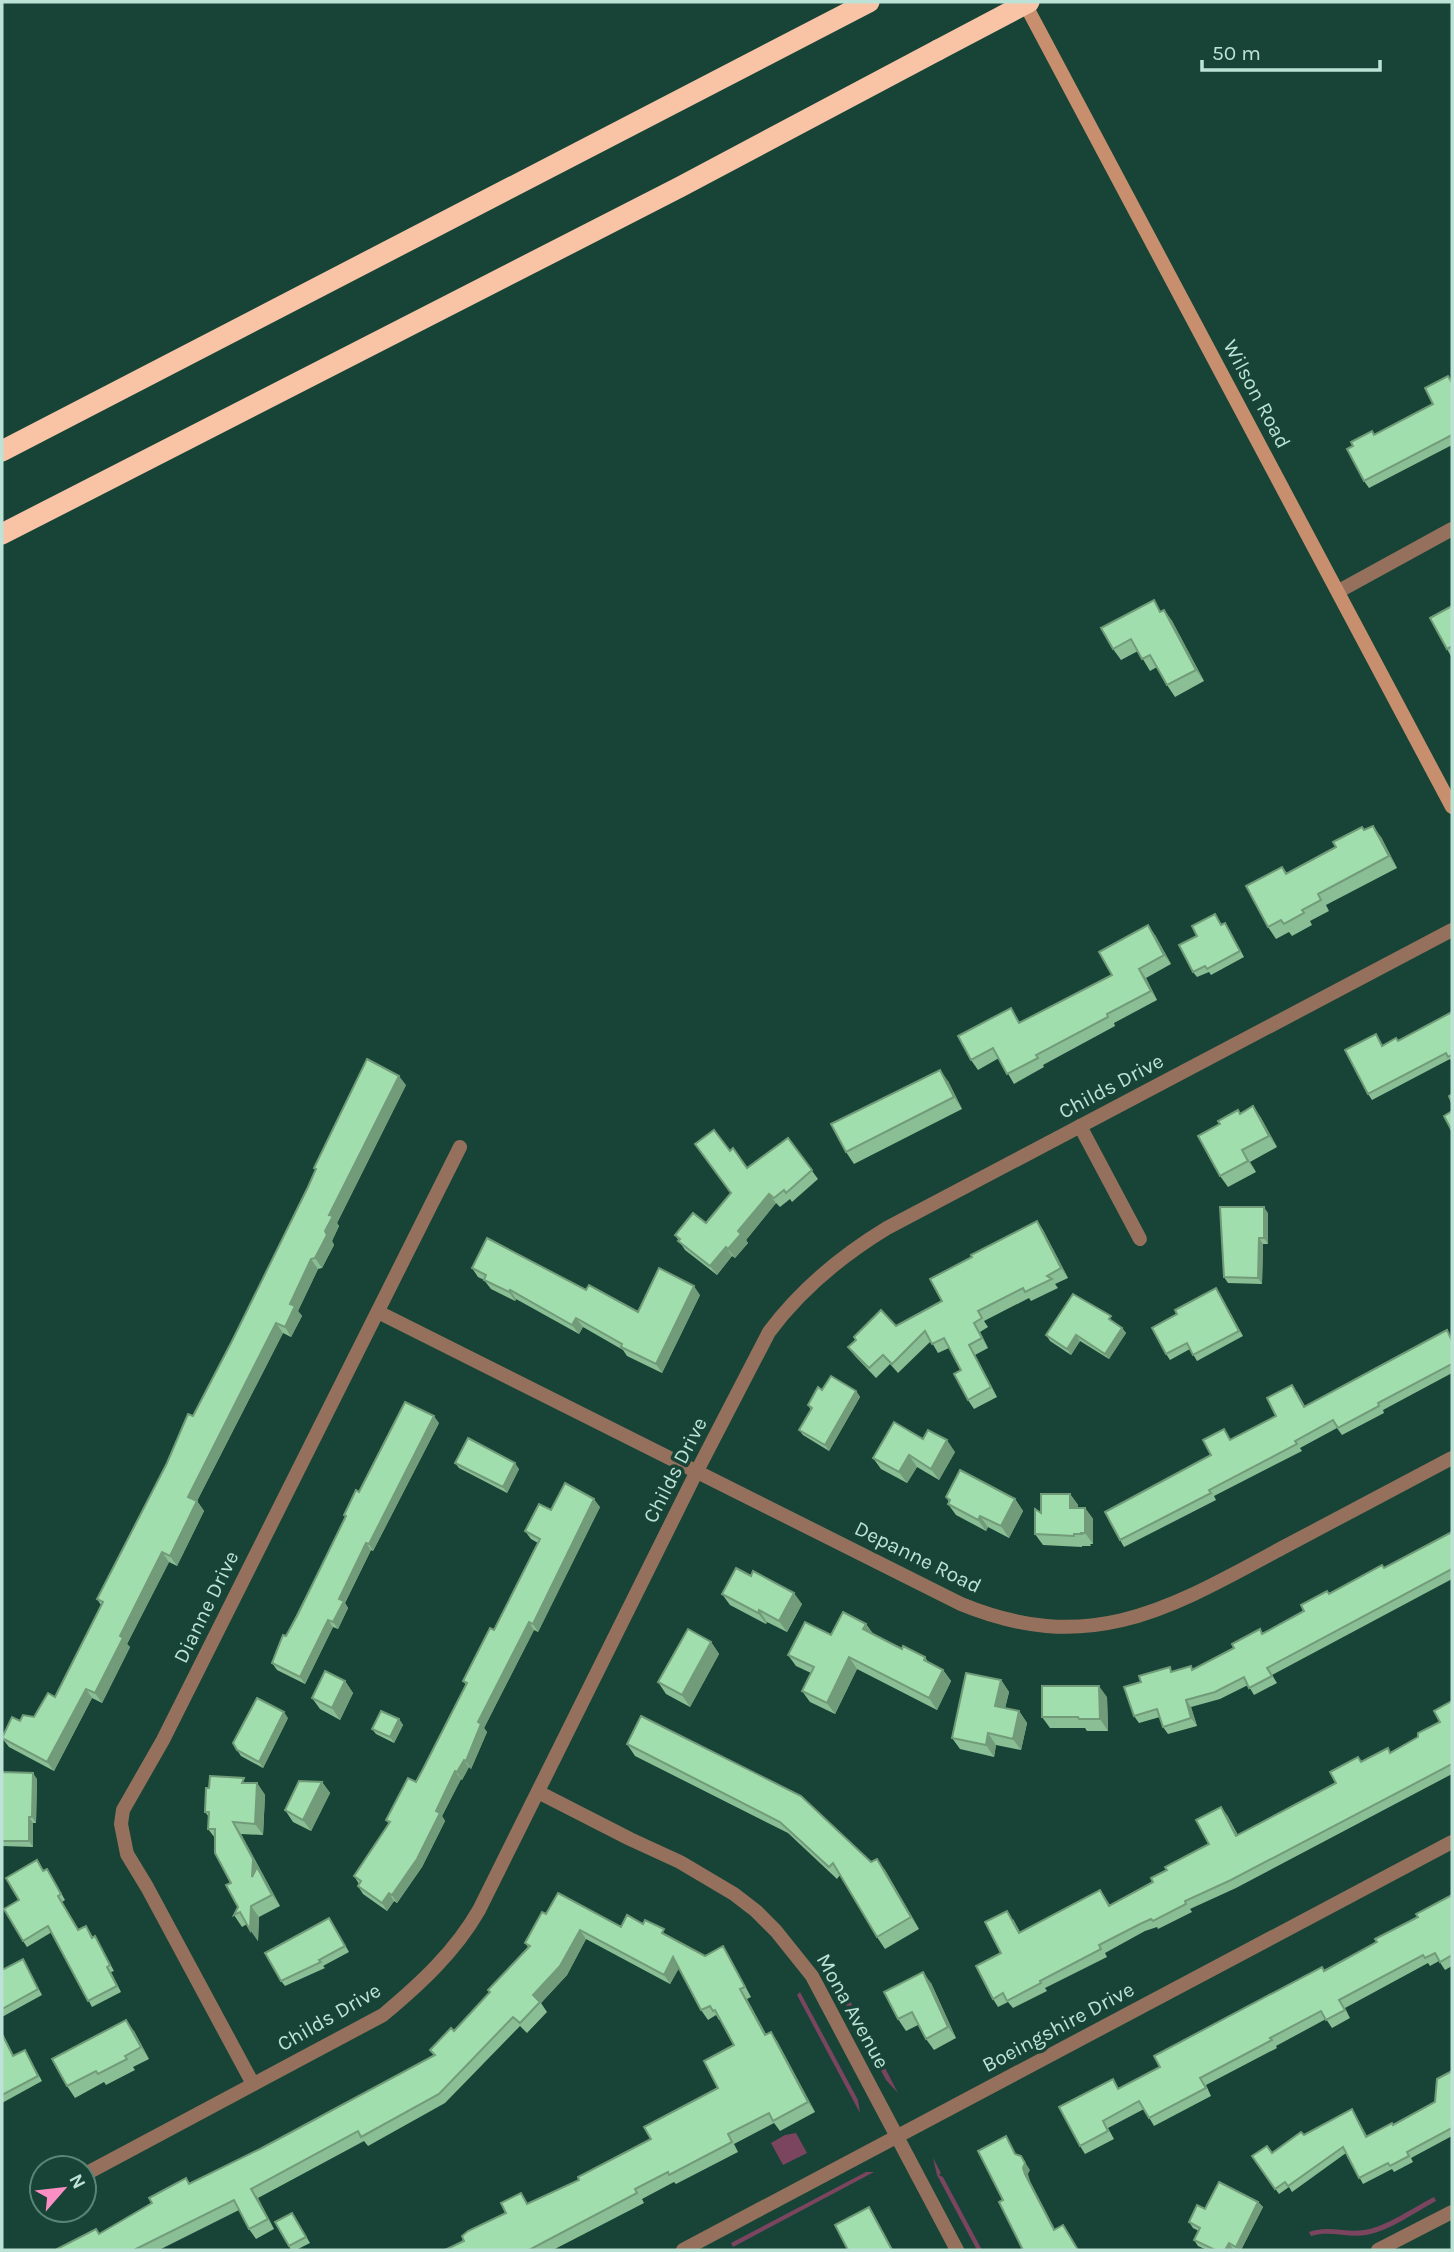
<svg xmlns="http://www.w3.org/2000/svg" width="1454" height="2252" font-family="Karla,sans-serif">
  <rect width="100%" height="100%" fill="#174436"/>
  <g fill="#7b4560">
    <polygon points="835,1972 898,2093 886,2080 830,1974"/>
    <polygon points="800,1992 858,2100 860,2113 797,1995"/>
    <polygon points="796,2133 807,2153 783,2165 771,2143 785,2135"/>
    <polygon points="933,2158 941,2173 939,2175 943,2177 982,2250 977,2250 937,2175"/>
    <polygon points="866,2172 874,2172 733,2247 731,2243"/>
    <path d="M1434 2197 1436 2201C1415 2212 1390 2231 1366 2235 1347 2238 1330 2230 1311 2236L1309 2232C1328 2225 1345 2233 1364 2230 1386 2227 1414 2207 1434 2197Z"/>
  </g>
  <g fill="none" stroke-linecap="round" stroke-linejoin="round">
    <g stroke="#95715d" stroke-width="14">
      <polyline points="1339,591 1452,529"/>
      <polyline points="1080,1126 1140,1239"/>
      <path d="M378 1312 961 1604C1090 1657 1169 1609 1282 1548 1339 1518 1395 1488 1452 1458"/>
      <polyline points="538,1792 630,1839 680,1862 734,1894 756,1911 776,1931 812,1976 957,2250"/>
      <polyline points="253,2084 147,1887 127,1854 121,1824 123,1810 163,1740 460,1147"/>
      <path d="M84 2173 91 2171 383 2015C420 1984 455 1952 479 1910L697 1471 769 1332C801 1289 841 1256 887 1228L1452 930"/>
      <polyline points="683,2250 1452,1842"/>
      <polyline points="1378,2250 1452,2212"/>
    </g>
    <polyline stroke="#c88f6e" stroke-width="14" points="1024,2 1452,807"/>
    <g stroke="#f9c4a6" stroke-width="21">
      <polyline points="2,451 869,2"/>
      <polyline points="2,534 680,187 938,50"/>
    </g>
    <polyline stroke="#f9c4a6" stroke-width="21" points="938,50 1029,2"/>
  </g>
  <g fill="#8abf95">
    <polygon points="1448,376 1452,381 1452,445 1369,488 1364,481 1353,446 1433,404"/>
    <polygon points="1452,606 1452,658 1447,649"/>
    <polygon points="1164,610 1172,621 1204,681 1175,697 1167,685 1157,667 1150,671 1138,651 1121,660 1113,649"/>
    <polygon points="1364,830 1381,837 1397,868 1326,905 1329,911 1310,921 1312,925 1292,936 1289,932 1276,939 1268,927 1282,867 1287,873 1336,847"/>
    <polygon points="1215,914 1222,925 1225,923 1229,929 1244,957 1211,975 1209,972 1197,977 1193,972 1197,936"/>
    <polygon points="1155,935 1171,964 1146,978 1157,1000 1114,1023 1115,1026 1043,1065 1044,1067 1014,1084 999,1058 978,1070 971,1060 1011,1008 1020,1023 1112,975"/>
    <polygon points="1452,1012 1452,1062 1450,1059 1372,1100 1368,1094 1376,1034 1382,1045 1398,1041"/>
    <polygon points="948,1081 962,1109 854,1164 846,1152"/>
    <polygon points="406,1085 337,1223 339,1226 332,1241 334,1245 322,1268 318,1269 298,1311 302,1316 291,1337 283,1333 197,1501 204,1511 177,1566 169,1562 127,1644 130,1647 102,1703 92,1698 54,1771 9,1747 2,1738 20,1721 34,1717 55,1697 101,1605 97,1599 232,1341 308,1187 316,1170 314,1168"/>
    <polygon points="1253,1106 1261,1118 1277,1147 1250,1162 1256,1172 1228,1187 1220,1176 1240,1113"/>
    <polygon points="788,1138 818,1179 792,1202 790,1199 780,1207 776,1203 746,1240 748,1243 735,1258 732,1256 717,1275 685,1250 675,1235 706,1223 731,1193 730,1151 747,1168"/>
    <polygon points="1268,1213 1268,1244 1263,1244 1262,1284 1228,1283 1224,1277"/>
    <polygon points="1037,1221 1043,1230 1068,1278 1055,1284 1058,1288 1031,1301 1029,1298 984,1321 988,1327 980,1332 988,1348 975,1355 997,1397 974,1409 968,1400 961,1370 949,1348 938,1353 931,1341 898,1373 890,1364 876,1378 855,1356 848,1347 896,1326 942,1301"/>
    <polygon points="472,1268 586,1290 638,1312 700,1295 662,1373 627,1356 623,1350 583,1327 579,1334 516,1299 515,1301 491,1289 484,1280 478,1277"/>
    <polygon points="1216,1288 1243,1336 1197,1361 1190,1349 1170,1360 1166,1354 1177,1314"/>
    <polygon points="1115,1322 1114,1323 1122,1328 1126,1333 1109,1359 1080,1341 1071,1355 1050,1341 1046,1335"/>
    <polygon points="1447,1330 1452,1339 1452,1373 1383,1410 1384,1413 1342,1435 1337,1428 1300,1448 1302,1451 1214,1496 1216,1500 1124,1547 1120,1540 1211,1455 1231,1440 1276,1416 1297,1392 1305,1406"/>
    <polygon points="822,1390 856,1391 860,1397 829,1451 803,1435 799,1430 811,1410 808,1405"/>
    <polygon points="439,1423 373,1551 371,1550 345,1603 348,1608 338,1629 333,1627 305,1684 277,1670 272,1663 346,1517 344,1515 359,1492"/>
    <polygon points="923,1439 955,1452 939,1480 917,1467 907,1483 881,1469 873,1458"/>
    <polygon points="455,1463 519,1469 507,1493 459,1468"/>
    <polygon points="1070,1494 1078,1505 1078,1508 1085,1508 1093,1519 1093,1544 1090,1544 1091,1546 1082,1546 1082,1547 1043,1545 1035,1534 1041,1513"/>
    <polygon points="946,1497 1015,1499 1023,1511 1009,1538 988,1527 986,1531 956,1515 948,1504 949,1502"/>
    <polygon points="600,1507 538,1632 534,1630 484,1728 487,1732 471,1769 469,1767 462,1780 461,1779 442,1816 445,1821 422,1867 397,1903 394,1901 387,1911 363,1894 358,1886 359,1884 354,1876 389,1824 386,1820 416,1782 423,1769 466,1685 463,1681 494,1630 538,1543 531,1539 525,1531 551,1510"/>
    <polygon points="1452,1532 1452,1579 1272,1675 1277,1683 1254,1695 1248,1685 1220,1699 1191,1707 1197,1726 1168,1734 1163,1727 1160,1717 1139,1723 1134,1716 1193,1669 1234,1648 1260,1629 1263,1634 1304,1611 1329,1593 1384,1568"/>
    <polygon points="751,1576 802,1604 787,1632 767,1622 766,1624 730,1605 722,1594"/>
    <polygon points="866,1624 873,1634 902,1649 925,1657 928,1662 943,1670 951,1681 937,1710 857,1669 835,1714 810,1702 802,1691 811,1673 796,1666 788,1655 831,1635"/>
    <polygon points="711,1642 719,1654 690,1707 666,1694 658,1682"/>
    <polygon points="1001,1680 1009,1692 1005,1708 1019,1711 1027,1723 1021,1750 996,1745 994,1757 960,1749 952,1738"/>
    <polygon points="345,1681 353,1693 340,1720 320,1709 312,1698"/>
    <polygon points="1107,1697 1108,1731 1087,1731 1085,1728 1050,1728 1042,1717"/>
    <polygon points="1452,1701 1452,1774 1236,1888 1190,1909 1192,1912 1158,1929 1157,1927 1145,1931 1105,1953 1107,1957 1045,1988 1047,1991 1013,2008 1008,2002 998,2007 993,1999 1001,1953 1013,1919 1020,1932 1100,1890 1110,1905 1153,1882 1167,1870 1209,1844 1227,1815 1238,1835 1336,1783 1358,1757 1361,1762 1391,1752 1418,1737 1440,1722"/>
    <polygon points="288,1718 263,1768 241,1756 237,1750"/>
    <polygon points="399,1719 403,1725 394,1743 376,1734 372,1729"/>
    <polygon points="627,1744 871,1862 885,1870 919,1929 885,1949 877,1937 840,1875 837,1879 788,1833 635,1756"/>
    <polygon points="2,1772 37,1779 36,1823 33,1823 33,1847 2,1846"/>
    <polygon points="322,1782 330,1793 311,1831 293,1822 285,1810"/>
    <polygon points="247,1783 257,1783 265,1795 263,1835 241,1834 280,1906 259,1917 258,1941 247,1924 242,1927 234,1915 238,1907 215,1838 208,1829 209,1817 205,1812 209,1788"/>
    <polygon points="44,1871 51,1875 65,1900 62,1902 79,1930 86,1926 93,1937 95,1936 114,1971 111,1972 121,1992 92,2007 52,1932 27,1947 23,1941 19,1900"/>
    <polygon points="1452,1895 1452,1966 1445,1970 1439,1961 1430,1966 1428,1963 1345,2008 1350,2018 1332,2028 1326,2019 1276,2046 1277,2048 1206,2085 1211,2096 1154,2126 1144,2109 1108,2128 1114,2139 1085,2154 1080,2146 1119,2089 1160,2067 1324,1970 1377,1942"/>
    <polygon points="546,1914 621,1927 669,1937 705,1956 729,1956 751,1997 747,1999 766,2034 777,2041 815,2112 780,2131 774,2123 734,2144 738,2152 676,2184 674,2182 642,2199 644,2203 553,2250 445,2250 529,2204 579,2180 651,2139 718,2088 734,2045 721,2020 719,2020 716,2015 708,2020 701,2010 679,1968 670,1984 586,1939 567,1975 541,2003 547,2012 527,2033 520,2026 445,2103 368,2146 364,2141 258,2198 274,2229 256,2239 249,2229 239,2210 159,2250 58,2250 96,2229 99,2234 189,2183 260,2149 434,2056 430,2050 454,2031 490,1993 488,1990 528,1947 525,1943"/>
    <polygon points="333,1924 349,1952 323,1966 325,1968 285,1986 281,1981"/>
    <polygon points="23,1959 42,1995 2,2017 2,1970"/>
    <polygon points="931,1983 956,2038 934,2050 926,2039 918,2025 906,2031 898,2019"/>
    <polygon points="134,2031 149,2059 133,2067 135,2070 106,2085 104,2082 75,2098 67,2086"/>
    <polygon points="2,2033 14,2056 25,2050 42,2081 2,2103"/>
    <polygon points="1452,2071 1452,2136 1411,2158 1413,2162 1394,2172 1392,2169 1363,2184 1346,2153 1292,2192 1289,2187 1279,2194 1252,2156 1272,2153 1352,2109 1367,2136 1393,2125 1435,2102"/>
    <polygon points="1258,2202 1263,2207 1241,2250 1236,2250 1233,2249 1232,2250 1207,2250 1198,2246 1194,2240 1199,2231 1193,2228 1189,2222 1205,2209"/>
    <polygon points="296,2219 310,2243 296,2250 291,2250 289,2246"/>
  </g>
  <g fill="#719b79">
    <polygon points="1164,610 1172,621 1204,681 1196,670"/>
    <polygon points="1373,826 1381,837 1397,868 1389,856"/>
    <polygon points="1148,925 1155,935 1171,964 1164,955"/>
    <polygon points="1139,969 1146,978 1157,1000 1151,991"/>
    <polygon points="940,1070 948,1081 962,1109 954,1097"/>
    <polygon points="399,1076 406,1085 337,1223 339,1226 332,1241 334,1245 322,1268 315,1258 329,1215"/>
    <polygon points="1253,1106 1261,1118 1277,1147 1269,1136"/>
    <polygon points="1242,1150 1250,1162 1256,1172 1248,1161"/>
    <polygon points="769,1194 776,1203 746,1240 748,1243 735,1258 728,1249 738,1231"/>
    <polygon points="1264,1207 1268,1213 1268,1244 1264,1238"/>
    <polygon points="1037,1221 1043,1230 1068,1278 1061,1268"/>
    <polygon points="1259,1238 1263,1244 1262,1284 1258,1278"/>
    <polygon points="726,1247 732,1256 717,1275 710,1266"/>
    <polygon points="311,1259 318,1269 298,1311 302,1316 291,1337 285,1327 290,1304"/>
    <polygon points="694,1286 700,1295 662,1373 656,1364"/>
    <polygon points="1216,1288 1220,1294 1243,1336 1239,1331"/>
    <polygon points="510,1290 516,1299 515,1301 509,1292"/>
    <polygon points="576,1318 583,1327 579,1334 572,1325"/>
    <polygon points="276,1323 283,1333 197,1501 204,1511 177,1566 170,1556 188,1497"/>
    <polygon points="974,1323 980,1332 988,1348 982,1338"/>
    <polygon points="1122,1328 1126,1333 1109,1359 1105,1354"/>
    <polygon points="1076,1335 1080,1341 1071,1355 1067,1349"/>
    <polygon points="969,1345 975,1355 997,1397 991,1387"/>
    <polygon points="856,1391 860,1397 829,1451 825,1445"/>
    <polygon points="434,1416 439,1423 373,1551 369,1544"/>
    <polygon points="947,1440 955,1452 939,1480 931,1469"/>
    <polygon points="909,1455 917,1467 907,1483 899,1472"/>
    <polygon points="515,1463 519,1469 507,1493 503,1487"/>
    <polygon points="1070,1494 1078,1505 1078,1519 1070,1508"/>
    <polygon points="594,1499 600,1507 538,1632 533,1624"/>
    <polygon points="1015,1499 1023,1511 1009,1538 1001,1526"/>
    <polygon points="1085,1508 1093,1519 1093,1544 1085,1533"/>
    <polygon points="980,1516 988,1527 986,1531 978,1520"/>
    <polygon points="366,1543 371,1550 345,1603 348,1608 338,1629 333,1622 339,1599"/>
    <polygon points="162,1552 169,1562 127,1644 130,1647 102,1703 95,1693 120,1636"/>
    <polygon points="794,1593 802,1604 787,1632 779,1621"/>
    <polygon points="759,1610 767,1622 766,1624 758,1613"/>
    <polygon points="328,1620 333,1627 305,1684 300,1677"/>
    <polygon points="529,1622 534,1630 484,1728 487,1732 471,1769 466,1761 478,1722"/>
    <polygon points="866,1624 874,1635 863,1629"/>
    <polygon points="711,1642 719,1654 690,1707 682,1695"/>
    <polygon points="849,1657 857,1669 835,1714 827,1703"/>
    <polygon points="943,1670 951,1681 937,1710 929,1698"/>
    <polygon points="1001,1680 1009,1692 1003,1717 995,1706"/>
    <polygon points="345,1681 353,1693 340,1720 332,1708"/>
    <polygon points="1099,1686 1107,1697 1108,1731 1100,1719"/>
    <polygon points="86,1689 92,1698 54,1771 47,1762"/>
    <polygon points="1186,1700 1191,1707 1197,1726 1191,1718"/>
    <polygon points="1019,1711 1027,1723 1021,1750 1013,1739"/>
    <polygon points="284,1712 288,1718 263,1768 259,1762"/>
    <polygon points="399,1719 403,1725 394,1743 390,1737"/>
    <polygon points="988,1733 996,1745 994,1757 986,1745"/>
    <polygon points="464,1760 469,1767 462,1780 457,1772"/>
    <polygon points="455,1771 461,1779 442,1816 445,1821 422,1867 397,1903 392,1895"/>
    <polygon points="33,1773 37,1779 36,1823 32,1817"/>
    <polygon points="322,1782 330,1793 311,1831 303,1820"/>
    <polygon points="257,1783 265,1795 263,1835 255,1824"/>
    <polygon points="1221,1807 1227,1815 1242,1844 1236,1836"/>
    <polygon points="29,1817 33,1823 33,1847 29,1841"/>
    <polygon points="233,1822 241,1834 280,1906 272,1895 252,1877"/>
    <polygon points="877,1859 885,1870 919,1929 911,1917"/>
    <polygon points="389,1893 394,1901 387,1911 382,1903"/>
    <polygon points="251,1906 259,1917 258,1941 250,1930"/>
    <polygon points="580,1930 586,1939 567,1975 541,2003 533,1995"/>
    <polygon points="673,1957 680,1966 670,1984 664,1975"/>
    <polygon points="923,1972 931,1983 956,2038 948,2027"/>
    <polygon points="740,1989 747,1999 771,2044 765,2035"/>
    <polygon points="126,2020 134,2031 149,2059 141,2047"/>
    <polygon points="771,2032 777,2041 815,2112 808,2102"/>
    <polygon points="1021,2156 1030,2170 1028,2174 1030,2181 1059,2237 1054,2230 1025,2174"/>
    <polygon points="251,2189 258,2198 274,2229 268,2219"/>
    <polygon points="1258,2202 1263,2207 1241,2250 1239,2250 1236,2247"/>
    <polygon points="869,2207 873,2213 893,2250 892,2250"/>
    <polygon points="1229,2243 1233,2249 1232,2250 1225,2250"/>
  </g>
  <g fill="#a1dead" stroke="#719b79" stroke-width="2">
    <polygon points="1448,376 1452,383 1452,435 1364,481 1347,449 1353,446 1351,442 1372,431 1374,435 1433,404 1425,388"/>
    <polygon points="1154,600 1160,612 1164,610 1196,670 1167,685 1150,655 1142,659 1131,639 1113,649 1101,628"/>
    <polygon points="1452,606 1452,646 1447,649 1430,618"/>
    <polygon points="1373,826 1389,856 1318,894 1321,900 1302,910 1304,913 1284,924 1281,920 1268,927 1246,886 1282,867 1286,874 1336,847 1333,842 1362,827 1364,830"/>
    <polygon points="1215,914 1221,925 1225,923 1240,951 1207,969 1205,966 1193,972 1179,945 1197,936 1192,926"/>
    <polygon points="1148,925 1164,955 1139,969 1151,991 1107,1014 1108,1017 1036,1055 1038,1058 1007,1074 993,1048 971,1060 958,1036 1011,1008 1019,1023 1112,975 1099,952"/>
    <polygon points="1452,1012 1452,1055 1448,1057 1446,1053 1368,1094 1345,1050 1376,1034 1382,1046 1396,1038 1398,1041"/>
    <polygon points="367,1059 399,1076 329,1215 333,1216 325,1231 327,1235 315,1258 311,1259 290,1304 295,1306 285,1327 276,1323 188,1497 197,1501 170,1556 162,1552 120,1636 123,1638 95,1693 86,1689 47,1762 2,1738 12,1717 20,1721 23,1715 34,1717 48,1693 55,1697 103,1602 97,1599 167,1463 188,1414 193,1416 232,1341 308,1187 316,1169 314,1168"/>
    <polygon points="940,1070 954,1097 846,1152 831,1124"/>
    <polygon points="1452,1094 1452,1103 1449,1096"/>
    <polygon points="1253,1106 1269,1136 1242,1150 1248,1161 1220,1176 1198,1136 1220,1124 1218,1121 1238,1110 1240,1114"/>
    <polygon points="1452,1111 1452,1131 1444,1116"/>
    <polygon points="714,1130 730,1151 733,1148 747,1168 788,1138 812,1170 786,1193 784,1190 774,1198 769,1194 738,1231 741,1234 728,1249 726,1247 710,1266 678,1241 680,1239 675,1235 693,1213 706,1223 731,1193 695,1144"/>
    <polygon points="1220,1207 1264,1207 1264,1238 1259,1238 1258,1278 1224,1277"/>
    <polygon points="1037,1221 1061,1268 1047,1276 1052,1279 1025,1292 1023,1288 978,1311 982,1318 974,1323 982,1338 969,1345 991,1387 968,1400 954,1374 961,1370 944,1338 932,1344 925,1331 892,1364 883,1355 869,1368 848,1347 856,1340 854,1337 881,1310 896,1326 942,1301 930,1279 972,1257 971,1255"/>
    <polygon points="487,1238 586,1290 589,1285 638,1312 659,1268 694,1286 656,1364 621,1347 622,1344 576,1318 572,1325 510,1290 509,1292 484,1280 486,1275 472,1268"/>
    <polygon points="1216,1288 1239,1331 1193,1355 1187,1343 1166,1354 1152,1328 1177,1314 1175,1310"/>
    <polygon points="1073,1294 1111,1316 1109,1319 1122,1328 1105,1354 1076,1335 1067,1349 1046,1335"/>
    <polygon points="1447,1330 1452,1341 1452,1364 1378,1403 1379,1406 1338,1428 1333,1420 1295,1441 1297,1444 1209,1490 1211,1493 1120,1540 1105,1512 1211,1455 1203,1440 1224,1429 1230,1440 1276,1416 1267,1398 1292,1385 1304,1407"/>
    <polygon points="831,1376 856,1391 825,1445 799,1430 812,1408 808,1405 818,1387 822,1390"/>
    <polygon points="405,1402 434,1416 369,1544 366,1543 339,1599 344,1601 333,1622 328,1620 300,1677 272,1663 283,1635 286,1636 297,1616 346,1516 344,1515 356,1490 359,1492"/>
    <polygon points="894,1422 923,1439 928,1430 947,1440 931,1469 909,1455 899,1472 873,1458"/>
    <polygon points="468,1438 515,1463 503,1487 455,1463"/>
    <polygon points="960,1470 1015,1499 1001,1526 980,1516 978,1520 948,1504 950,1500 946,1497"/>
    <polygon points="565,1483 594,1499 533,1624 529,1622 478,1722 481,1724 466,1761 464,1760 457,1772 455,1771 436,1811 440,1813 417,1859 392,1895 389,1893 382,1903 358,1886 361,1881 354,1876 390,1822 386,1820 408,1778 416,1782 423,1769 467,1683 463,1681 490,1628 494,1630 540,1539 525,1531 539,1504 551,1510"/>
    <polygon points="1041,1494 1070,1494 1070,1508 1085,1508 1085,1533 1080,1533 1083,1534 1074,1534 1074,1536 1035,1534 1035,1509 1041,1513"/>
    <polygon points="1452,1532 1452,1569 1267,1668 1272,1676 1249,1688 1244,1677 1215,1692 1186,1700 1191,1718 1163,1727 1157,1709 1134,1716 1124,1687 1141,1682 1139,1676 1170,1667 1171,1672 1191,1666 1192,1670 1234,1648 1232,1644 1260,1629 1262,1634 1304,1611 1301,1605 1327,1591 1329,1594 1382,1565 1384,1568"/>
    <polygon points="736,1568 751,1576 753,1571 794,1593 779,1621 759,1610 758,1613 722,1594"/>
    <polygon points="843,1612 866,1624 863,1629 902,1649 903,1646 925,1657 924,1660 943,1670 929,1698 849,1657 827,1703 802,1691 814,1667 788,1655 805,1622 831,1635"/>
    <polygon points="688,1629 711,1642 682,1695 658,1682"/>
    <polygon points="325,1671 345,1681 332,1708 312,1698"/>
    <polygon points="966,1673 1001,1680 995,1706 1019,1711 1013,1739 988,1733 986,1745 952,1738"/>
    <polygon points="1042,1686 1099,1686 1100,1719 1079,1719 1078,1717 1042,1717"/>
    <polygon points="257,1698 284,1712 259,1762 237,1750 233,1743"/>
    <polygon points="1452,1701 1452,1764 1231,1880 1185,1901 1186,1904 1153,1921 1151,1919 1140,1924 1099,1945 1101,1949 1040,1981 1041,1983 1007,2001 1003,1993 993,1999 976,1966 1001,1953 985,1922 1007,1911 1019,1933 1100,1890 1109,1906 1153,1882 1151,1878 1167,1870 1165,1867 1209,1844 1196,1820 1221,1807 1236,1836 1336,1783 1330,1772 1358,1757 1361,1762 1388,1748 1390,1753 1418,1737 1418,1733 1440,1722 1434,1711"/>
    <polygon points="381,1711 399,1719 390,1737 372,1729"/>
    <polygon points="641,1716 801,1796 871,1862 877,1859 911,1917 877,1937 833,1863 829,1867 780,1822 627,1744"/>
    <polygon points="2,1772 33,1773 32,1817 29,1817 29,1841 2,1841"/>
    <polygon points="210,1776 244,1778 242,1783 257,1783 255,1824 233,1822 253,1859 252,1877 257,1867 272,1895 251,1906 250,1930 240,1912 234,1915 238,1907 226,1885 231,1883 215,1853 215,1829 208,1829 209,1812 205,1812 206,1788 209,1788"/>
    <polygon points="299,1781 322,1782 303,1820 285,1810"/>
    <polygon points="37,1860 43,1871 47,1869 61,1894 58,1896 78,1930 86,1926 92,1938 95,1936 110,1965 107,1967 117,1986 88,2001 48,1926 23,1941 4,1909 19,1900 6,1878"/>
    <polygon points="558,1893 621,1927 627,1915 643,1924 645,1920 664,1929 662,1933 705,1956 723,1946 745,1987 740,1989 765,2035 771,2032 808,2102 773,2121 769,2113 728,2134 732,2142 669,2175 668,2172 635,2189 637,2193 529,2250 445,2250 464,2241 462,2236 468,2231 506,2213 501,2203 521,2193 527,2204 579,2180 578,2177 651,2139 644,2127 718,2088 704,2061 734,2045 715,2010 713,2011 710,2006 701,2010 673,1957 664,1975 580,1930 560,1966 533,1995 540,2002 520,2023 513,2017 439,2094 361,2137 358,2131 251,2189 268,2219 249,2229 234,2200 134,2250 58,2250 57,2249 96,2229 99,2234 152,2203 149,2198 186,2178 189,2184 260,2149 435,2055 430,2050 451,2028 454,2031 490,1992 488,1990 530,1946 525,1943 542,1912 546,1914"/>
    <polygon points="1452,1895 1452,1955 1440,1962 1435,1953 1425,1958 1423,1955 1339,2000 1345,2010 1326,2020 1321,2011 1270,2038 1272,2040 1200,2078 1206,2088 1149,2118 1139,2101 1103,2121 1108,2131 1080,2146 1059,2107 1113,2079 1118,2089 1160,2067 1154,2056 1322,1967 1324,1971 1377,1942 1375,1939 1418,1917 1416,1914"/>
    <polygon points="329,1918 345,1946 319,1960 321,1962 281,1981 265,1953"/>
    <polygon points="23,1959 38,1989 2,2009 2,1970"/>
    <polygon points="923,1972 948,2027 926,2039 912,2012 898,2019 884,1992"/>
    <polygon points="126,2020 141,2047 125,2056 127,2059 98,2074 96,2071 67,2086 52,2059"/>
    <polygon points="2,2034 13,2056 25,2050 38,2076 2,2095"/>
    <polygon points="1452,2071 1452,2128 1407,2152 1409,2156 1390,2166 1388,2163 1359,2178 1343,2147 1288,2186 1285,2182 1275,2189 1252,2156 1267,2146 1272,2153 1301,2132 1304,2135 1352,2109 1366,2137 1392,2123 1393,2125 1435,2102 1437,2079"/>
    <polygon points="1006,2136 1015,2154 1021,2156 1025,2163 1023,2168 1025,2174 1054,2230 1063,2225 1078,2250 1023,2250 999,2202 1003,2200 978,2151"/>
    <polygon points="1219,2182 1258,2202 1236,2247 1229,2243 1225,2250 1215,2250 1194,2240 1200,2228 1189,2222 1197,2205 1205,2209"/>
    <polygon points="869,2207 892,2250 848,2250 835,2225"/>
    <polygon points="292,2213 306,2237 289,2246 275,2222"/>
  </g>
  <g text-anchor="middle" stroke-width="7" stroke-linejoin="round" paint-order="stroke">
    <g font-size="21" fill="#bce3d5" stroke="#174436">
      <text transform="translate(1257 394) rotate(62)" y="7">Wilson Road</text>
      <text transform="translate(1111 1086) rotate(-28)" y="7">Childs Drive</text>
      <text transform="translate(675 1470) rotate(-63)" y="7">Childs Drive</text>
      <text transform="translate(918 1557) rotate(26)" y="7">Depanne Road</text>
      <text transform="translate(206 1607) rotate(-64)" y="7">Dianne Drive</text>
      <text transform="translate(853 2011) rotate(61)" y="7">Mona Avenue</text>
      <text transform="translate(329 2017) rotate(-30)" y="7">Childs Drive</text>
      <text transform="translate(1058 2027) rotate(-28)" y="7">Boeingshire Drive</text>
    </g>
  </g>
  <rect width="1454" height="2252" fill="none" stroke="#bce3d5" stroke-width="7"/>
  <g transform="translate(63 2189) rotate(62)"><circle r="33" fill="#174436" stroke="#598476" stroke-width="2"/>
  <path d="M0-5L12 26L0 18L-12 26Z" fill="#fb8fc4"/>
  <text y="-10" font-size="19" font-weight="bold" text-anchor="middle" fill="#bce3d5">N</text>
  </g>
  <path d="M1202 60v10h178v-10" fill="none" stroke="#bce3d5" stroke-width="3.5"/>
  <text x="1212" y="60" font-size="21" fill="#bce3d5" stroke="#174436" stroke-width="5" paint-order="stroke">50 m</text>
</svg>
